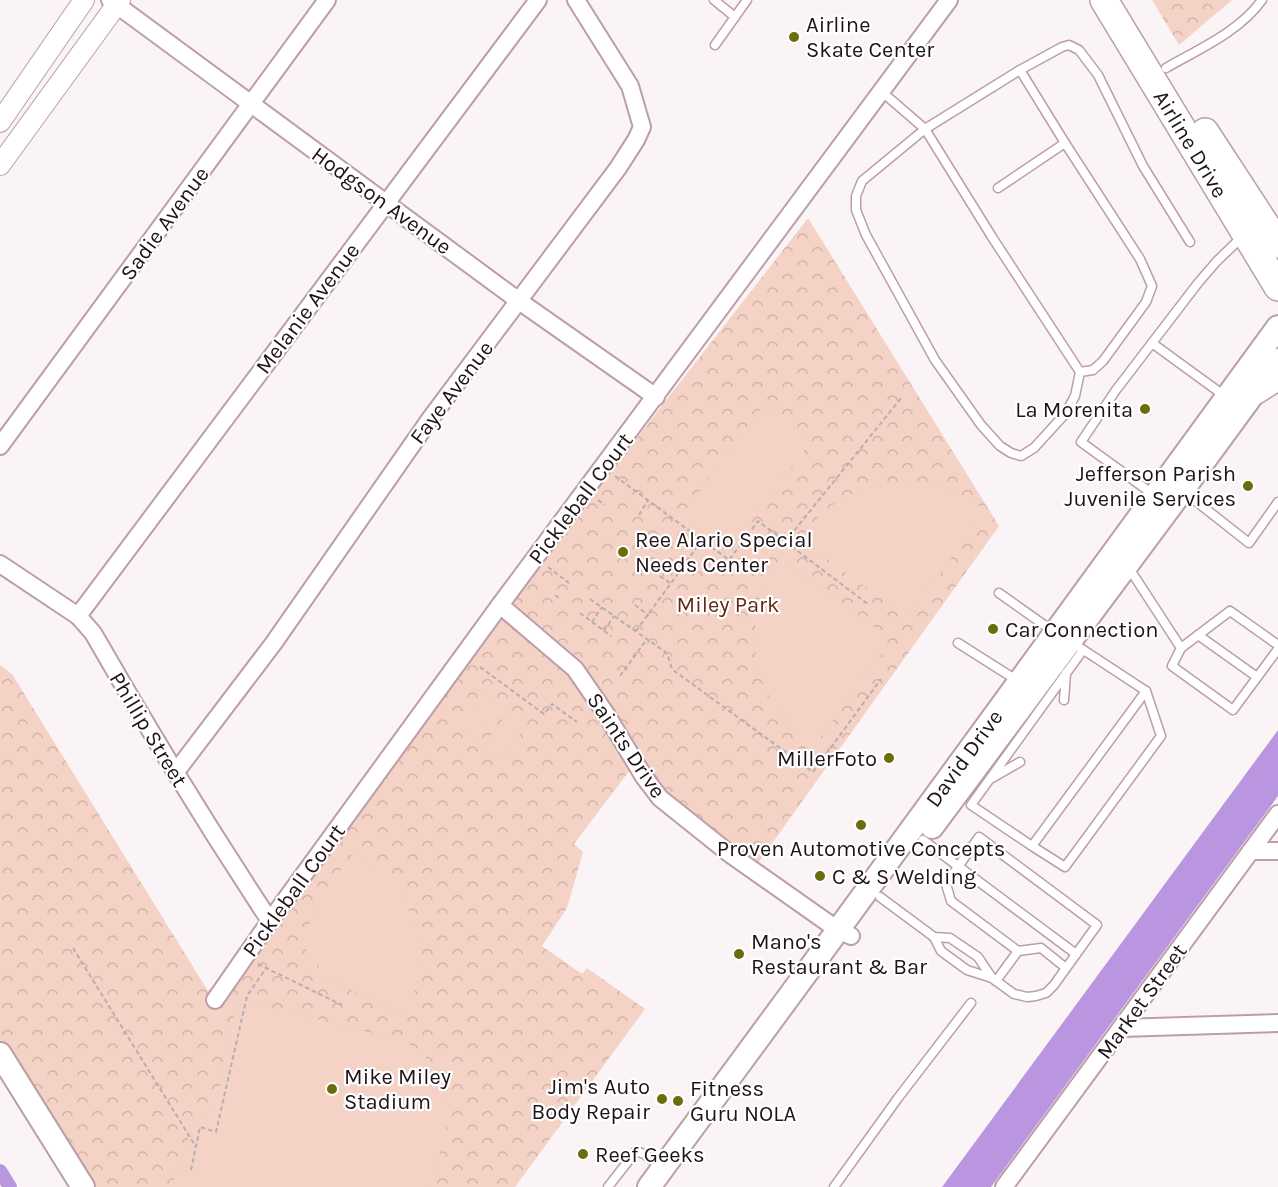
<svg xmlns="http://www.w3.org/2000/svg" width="1278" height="1187" font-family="Karla,sans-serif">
  <defs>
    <pattern id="park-crowns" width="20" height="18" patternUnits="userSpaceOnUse" patternTransform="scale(1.5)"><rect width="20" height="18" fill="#f4d2c6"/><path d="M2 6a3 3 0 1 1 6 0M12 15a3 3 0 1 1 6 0" fill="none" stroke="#d1b3a9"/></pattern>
  </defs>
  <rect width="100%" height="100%" fill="#fbf4f6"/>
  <g fill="url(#park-crowns)">
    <polygon points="1152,0 1232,0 1179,45"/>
    <polygon points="808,218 999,526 758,863 667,795 639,758 574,844 583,852 567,908 542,946 582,974 587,968 645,1009 515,1187 88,1187 0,1048 0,665 12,674 208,991 275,929 414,724"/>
  </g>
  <g fill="#f4d2c6">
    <polygon points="762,407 810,442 728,552 681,516"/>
    <path d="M909 481C938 485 963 492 986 511L913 610 900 613 801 539C825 500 864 483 909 481Z"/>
    <path d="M783 561 883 633 887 646 814 746C751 703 734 621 783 561Z"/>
    <polygon points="485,691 503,704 475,743 457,730"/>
    <polygon points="510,709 528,722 500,761 482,748"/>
    <path d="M353 853C364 860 377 867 386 877 398 888 405 901 411 916 414 924 419 933 420 942 425 967 415 995 403 1017L320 974 323 968 309 960 306 950 314 934 307 929 322 897Z"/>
    <polygon points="237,999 404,1041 423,1055 441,1074 448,1104 448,1121 431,1187 171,1187 195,1119 217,1103"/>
  </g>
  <polygon fill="#ba96e1" points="1278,730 1278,796 991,1187 942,1187"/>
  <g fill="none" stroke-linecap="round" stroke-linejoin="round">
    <polyline stroke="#ba96e1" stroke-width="14" points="0,1171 10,1187"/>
    <g stroke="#bc9ea9" stroke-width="11">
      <g id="service">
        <polyline points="714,0 735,17"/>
        <polyline points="715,45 747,0"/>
        <path d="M1166 68C1199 49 1239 32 1262 0"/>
        <polyline points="1020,70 1065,143 1140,259 1152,286 1146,302 1103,361 1093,370 1080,372"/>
        <polyline points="881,91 925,129 992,237 1080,372 1075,396 1065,414 1034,448 1021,456 1011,453 1000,446 981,425 935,360 866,235 856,210 856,196 862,181 925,129 1020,70 1062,47 1069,45 1079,50 1098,75 1143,166 1190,242"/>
        <polyline points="998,188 1065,143"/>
        <polyline points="1152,343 1226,397"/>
        <polyline points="1183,491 1249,543 1278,502"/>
        <polyline points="1154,495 1081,442 1116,390 1198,283 1217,261 1243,236"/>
        <polyline points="1127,565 1181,648 1230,611 1278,645"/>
        <polyline points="999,593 1054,632"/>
        <polyline points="1198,635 1257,677"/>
        <polyline points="958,643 1018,681"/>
        <polyline points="1181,648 1172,666 1233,710 1278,649"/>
        <polyline points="1083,650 971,805 1032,846 1146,691"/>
        <polyline points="1064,700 1066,673"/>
        <polyline points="992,778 1020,762"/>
        <polyline points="923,840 1076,954"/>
        <polyline points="1032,846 1065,867 1161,736 1146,691 1079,647"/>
        <polyline points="880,897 934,937 950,938 978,957 992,978 1014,994 1027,997 1036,996 1046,993 1054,985 1097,925 979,837 946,884 951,901 1018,951"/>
        <polyline points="934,937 941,951 967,970 992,978"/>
        <polyline points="996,981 1018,951 1041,948 1066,968"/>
        <polyline points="608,1187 636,1151 644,1154 663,1168"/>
        <polyline points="834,1187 898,1098 971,1003"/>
      </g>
    </g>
    <g stroke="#bc9ea9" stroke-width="20">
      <g id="minor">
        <polyline points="110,0 519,301 656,397"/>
        <polyline points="0,446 327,0"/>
        <path d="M0 564 78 616 93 633C149 731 208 827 270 921"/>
        <polyline points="500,605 575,669 606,714 644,777 660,798 730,854 838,930 851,936"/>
        <polyline points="78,616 538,0"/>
        <polyline points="175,773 273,644 430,419 618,168 636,140 642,127 630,86 576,0"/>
        <polyline points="1251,851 1278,851"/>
        <polyline points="215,1000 270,921 500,605 949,0"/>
        <polyline points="1121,1028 1278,1023"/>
        <polyline points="1004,1187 1278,814"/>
      </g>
    </g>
    <g stroke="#bc9ea9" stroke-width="22">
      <g id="tertiary">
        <polyline points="0,122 84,0"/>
        <polyline points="0,165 120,0"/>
      </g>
    </g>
    <g stroke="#bc9ea9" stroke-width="26">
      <g id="secondary">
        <polyline points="932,827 1182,491 1278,360"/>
        <polyline points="0,1054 83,1187"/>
        <path id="s1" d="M649 1187 838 930 1278 327"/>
      </g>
    </g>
    <g stroke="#bc9ea9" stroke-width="30">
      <g id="trunk">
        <path id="s2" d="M1104 0 1278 287"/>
        <polyline points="1205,132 1278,244"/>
        <polyline points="1256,390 1278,376"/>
      </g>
    </g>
    <g stroke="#b7aeb1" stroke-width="2" stroke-dasharray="4.5 3" stroke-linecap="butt">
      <polyline points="615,476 729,560 758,521 869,605"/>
      <polyline points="598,500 605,505"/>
      <polyline points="639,515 648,500"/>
      <polyline points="785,542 902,397"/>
      <polyline points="548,567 569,583"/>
      <polyline points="682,568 701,541"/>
      <polyline points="660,576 670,583"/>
      <polyline points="555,595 559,598"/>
      <path d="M590 599 664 651C670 656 669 664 673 670L813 772 881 679"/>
      <polyline points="635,605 648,615"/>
      <polyline points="580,613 611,636"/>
      <polyline points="592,622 602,607"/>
      <polyline points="604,631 614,616"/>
      <polyline points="636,631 682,568 669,558"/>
      <polyline points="480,667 544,714 552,704 577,722"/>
      <polyline points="620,676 647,639"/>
      <polyline points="73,948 196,1147"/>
      <polyline points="258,964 342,1005"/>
      <polyline points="191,1170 200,1127 216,1132 247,996 266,968"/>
    </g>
    <use href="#service" stroke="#fff" stroke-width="8"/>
    <use href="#minor" stroke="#fff" stroke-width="16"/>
    <use href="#tertiary" stroke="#fff" stroke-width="20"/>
    <use href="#secondary" stroke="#fff" stroke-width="22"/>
    <use href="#trunk" stroke="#fff" stroke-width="27"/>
  </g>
  <g fill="#6a6c0d" stroke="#fff" stroke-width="2">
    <circle cx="794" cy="37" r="6"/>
    <circle cx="1145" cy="409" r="6"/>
    <circle cx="1248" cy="486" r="6"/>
    <circle cx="623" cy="552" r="6"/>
    <circle cx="993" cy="629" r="6"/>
    <circle cx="889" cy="758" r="6"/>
    <circle cx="861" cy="825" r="6"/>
    <circle cx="820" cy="876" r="6"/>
    <circle cx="739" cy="954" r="6"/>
    <circle cx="332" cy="1089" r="6"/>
    <circle cx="662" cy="1099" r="6"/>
    <circle cx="678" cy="1101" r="6"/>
    <circle cx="583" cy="1154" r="6"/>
  </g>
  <g text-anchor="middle" stroke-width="4.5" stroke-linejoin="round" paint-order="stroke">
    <g font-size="22" fill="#1e1317" stroke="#fff" text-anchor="start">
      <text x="806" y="32">Airline<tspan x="806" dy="25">Skate Center</tspan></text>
      <text x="1133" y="417" text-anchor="end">La Morenita</text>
      <text x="1236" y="481" text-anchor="end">Jefferson Parish<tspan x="1236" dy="25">Juvenile Services</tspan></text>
      <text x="635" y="547">Ree Alario Special<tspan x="635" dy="25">Needs Center</tspan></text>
      <text x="1005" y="637">Car Connection</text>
      <text x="877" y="766" text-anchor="end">MillerFoto</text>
      <text x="861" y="856" text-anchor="middle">Proven Automotive Concepts</text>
      <text x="832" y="884">C &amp; S Welding</text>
      <text x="751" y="949">Mano's<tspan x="751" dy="25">Restaurant &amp; Bar</tspan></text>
      <text x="344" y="1084">Mike Miley<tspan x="344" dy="25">Stadium</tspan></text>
      <text x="650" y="1094" text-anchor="end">Jim's Auto<tspan x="650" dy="25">Body Repair</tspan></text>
      <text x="690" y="1096">Fitness<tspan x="690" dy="25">Guru NOLA</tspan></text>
      <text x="595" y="1162">Reef Geeks</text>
    </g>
    <g font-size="22" fill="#1e1317" stroke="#fff">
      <text dy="8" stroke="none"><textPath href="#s2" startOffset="168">Airline Drive</textPath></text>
      <text transform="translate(382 200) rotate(36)" y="8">Hodgson Avenue</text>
      <text transform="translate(164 223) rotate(-54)" y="8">Sadie Avenue</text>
      <text transform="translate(307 308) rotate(-53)" y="8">Melanie Avenue</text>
      <text transform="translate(451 392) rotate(-53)" y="8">Faye Avenue</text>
      <text transform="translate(580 498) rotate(-53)" y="8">Pickleball Court</text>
      <text transform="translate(149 729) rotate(59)" y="8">Phillip Street</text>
      <text transform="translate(627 745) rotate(56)" y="8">Saints Drive</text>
      <text dy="8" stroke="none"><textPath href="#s1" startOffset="532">David Drive</textPath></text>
      <text transform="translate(293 890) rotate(-54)" y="8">Pickleball Court</text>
      <text transform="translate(1141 1001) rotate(-54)" y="8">Market Street</text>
    </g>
    <g font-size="22" fill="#602915" stroke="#fff">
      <text x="728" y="612">Miley Park</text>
    </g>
  </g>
</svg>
